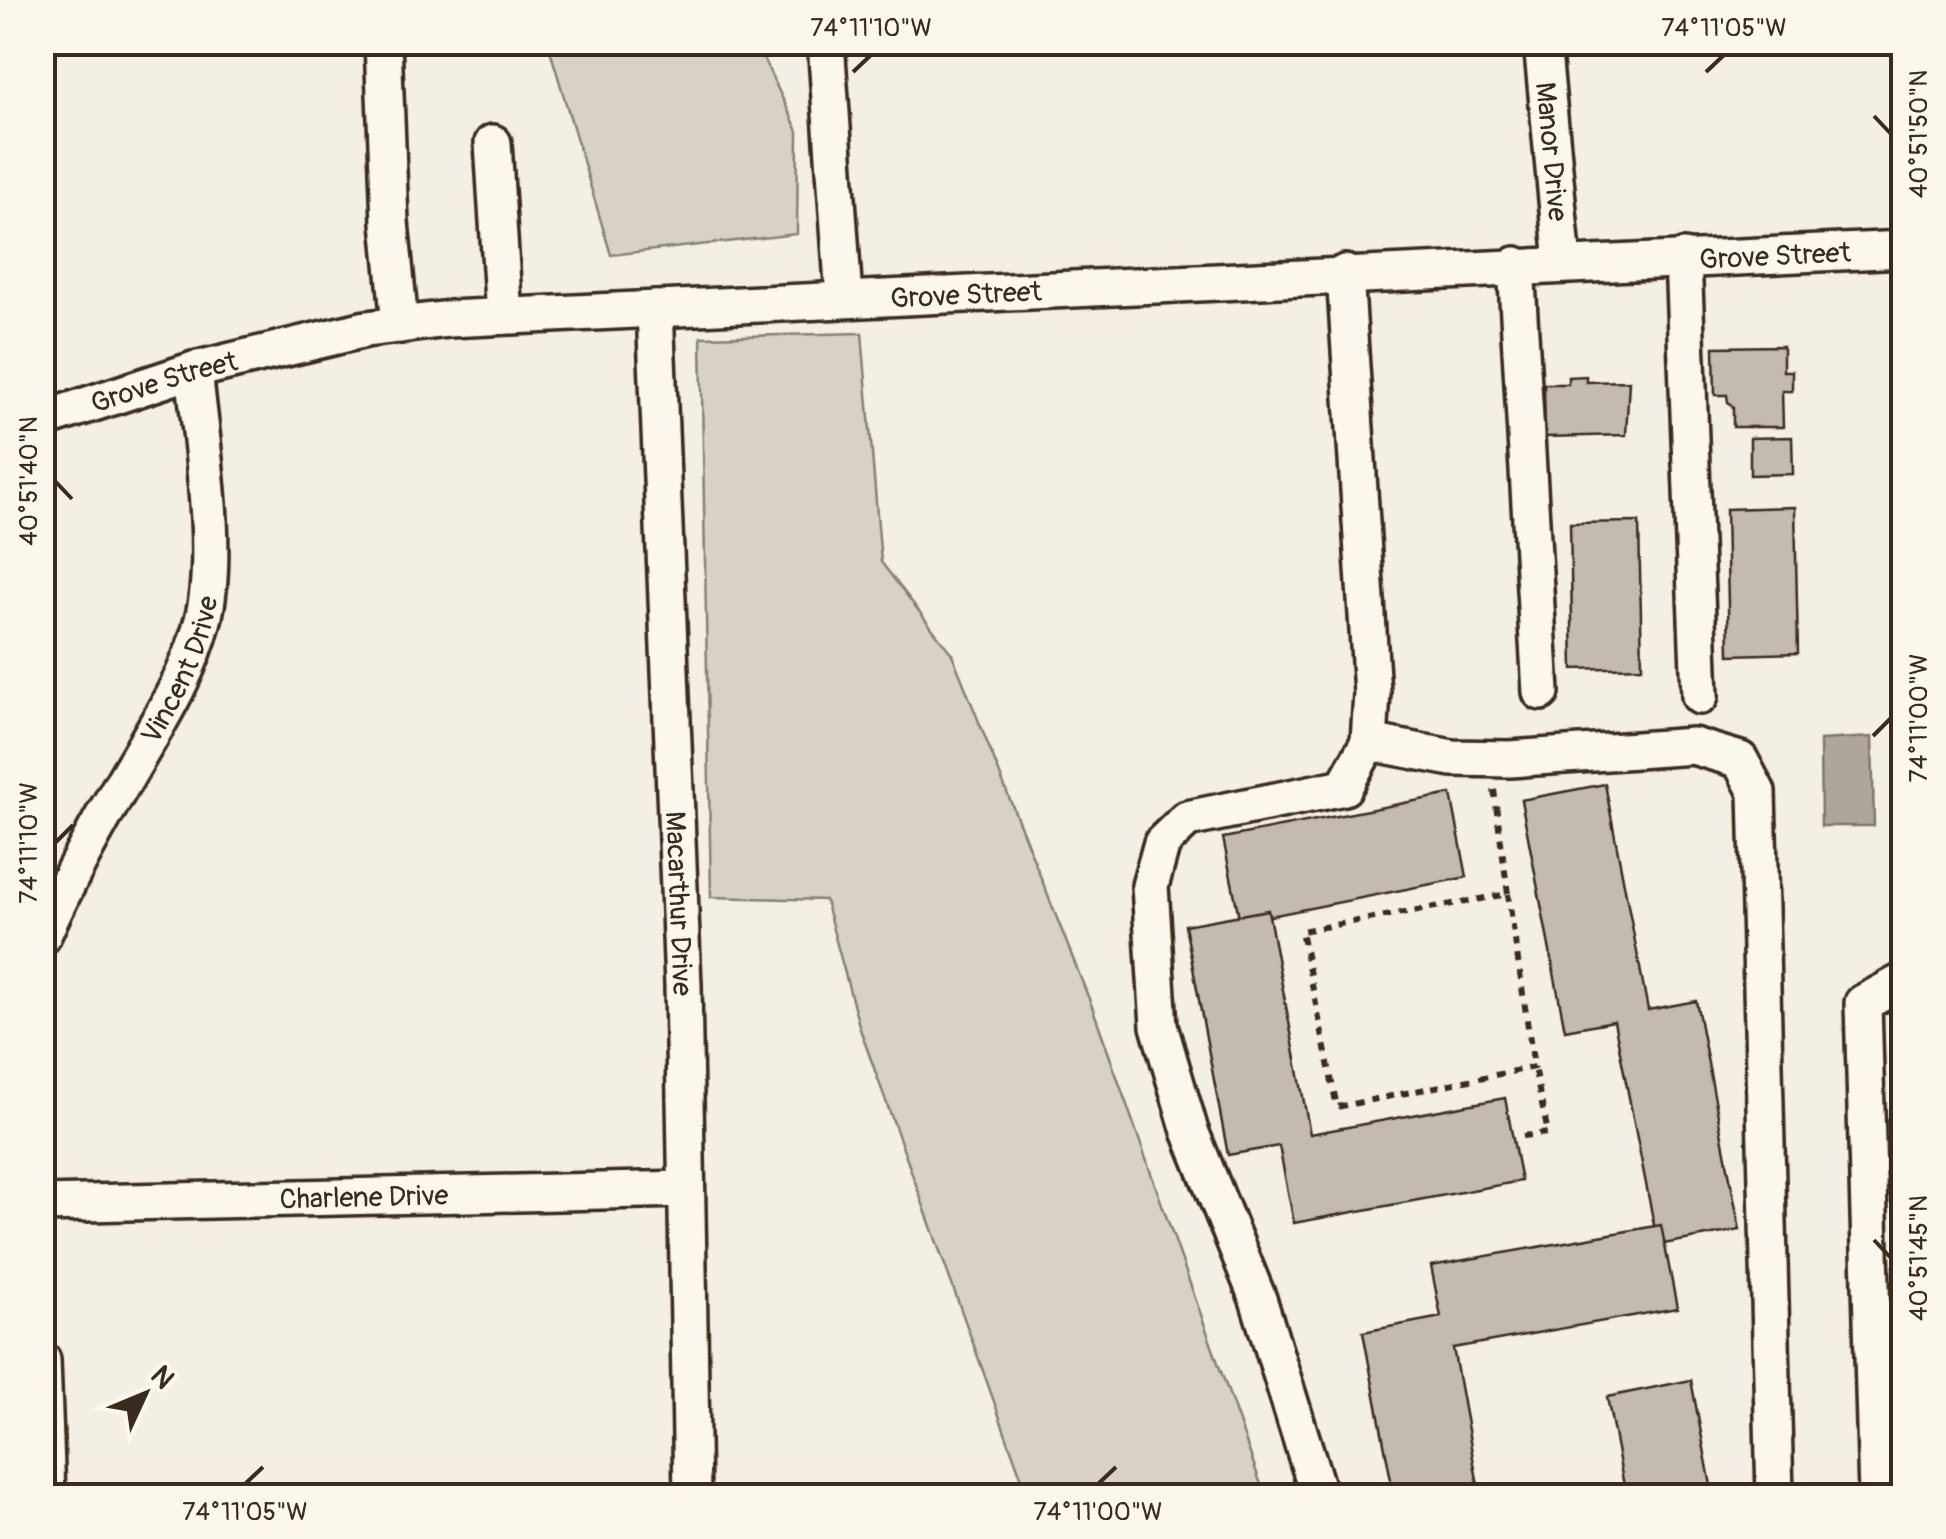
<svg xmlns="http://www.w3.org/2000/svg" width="1946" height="1539" font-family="Pangolin,sans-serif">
  <rect width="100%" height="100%" fill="#f3efe4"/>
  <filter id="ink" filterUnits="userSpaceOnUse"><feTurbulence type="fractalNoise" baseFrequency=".01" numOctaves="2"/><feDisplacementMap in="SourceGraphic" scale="20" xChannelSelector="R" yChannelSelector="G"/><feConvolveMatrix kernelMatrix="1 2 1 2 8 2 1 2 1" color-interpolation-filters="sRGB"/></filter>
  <g filter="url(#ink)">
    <g fill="#d8d1c6" stroke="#8a7e72" stroke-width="2.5">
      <polygon points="548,43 756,43 798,131 797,234 611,255"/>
      <polygon points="862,333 881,562 952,654 1093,1009 1265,1496 1028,1496 860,1029 825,900 711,897 701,337"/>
    </g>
    <polygon fill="#afa69a" stroke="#817468" stroke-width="2.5" points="1872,737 1874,826 1821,826 1820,740"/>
    <g fill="#c3bbb0" stroke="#3b2a1e" stroke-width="2.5">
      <polygon points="1783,346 1783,371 1792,371 1792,391 1782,391 1783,427 1733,427 1733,407 1728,402 1727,395 1715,395 1714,347"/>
      <polygon points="1586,376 1586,382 1629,381 1626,435 1545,437 1544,384 1568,384 1568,377"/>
      <polygon points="1792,437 1793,474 1750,475 1750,438"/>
      <polygon points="1795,507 1798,653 1729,655 1726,509"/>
      <polygon points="1639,522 1642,667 1573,669 1570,523"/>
      <polygon points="1605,784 1648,1010 1696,1001 1740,1230 1658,1245 1614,1021 1565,1030 1521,800"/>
      <polygon points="1451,794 1467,877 1240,922 1223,838"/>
      <polygon points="1268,910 1310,1134 1505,1098 1521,1181 1294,1223 1279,1146 1228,1155 1185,925"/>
      <polygon points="1904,1042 1904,1165 1896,1165 1893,1043"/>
      <polygon points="1661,1225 1677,1308 1453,1348 1480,1496 1394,1496 1363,1332 1441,1317 1431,1266"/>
      <polygon points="1894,1266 1904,1266 1904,1334 1896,1334"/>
      <polygon points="1691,1380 1713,1496 1626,1496 1607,1397"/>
    </g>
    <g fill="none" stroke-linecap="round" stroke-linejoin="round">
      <g stroke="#3b2a1e" stroke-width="42">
        <g id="minor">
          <polyline points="383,42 390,222 400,325"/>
          <polyline points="826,42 844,298"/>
          <path id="s1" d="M1542 42 1563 263"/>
          <polyline points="493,143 504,316"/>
          <polyline points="1683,258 1700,696"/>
          <polyline points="1516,265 1541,692"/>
          <path id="s2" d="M655 309 683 985 692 1496"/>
          <path id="s3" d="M42 420 194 370 366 329 449 319 1904 249"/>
          <polyline points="1369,742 1452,758 1510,759 1693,746 1740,760 1757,792 1775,1496"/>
          <path id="s4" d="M42 937C68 879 98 824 131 769 159 721 189 675 203 620 220 553 201 440 194 370"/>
          <path id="s5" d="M42 1204 686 1189"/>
          <polyline points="42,1360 47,1496"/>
          <polyline points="1319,1496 1258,1299 1190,1131 1159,1026 1150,886 1162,843 1187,819 1344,787 1369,742 1372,693 1345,273"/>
          <polyline points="1877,1496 1863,1003 1904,981"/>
        </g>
      </g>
      <g stroke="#3b2a1e" stroke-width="6" stroke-dasharray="8 8" stroke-linecap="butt">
        <polyline points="1494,790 1508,894 1301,931 1337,1107 1534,1067 1508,894"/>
        <polyline points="1523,1136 1548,1133 1534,1067"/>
      </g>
      <use href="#minor" stroke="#fbf7ec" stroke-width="35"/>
    </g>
  </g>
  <path fill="none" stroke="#3b2a1e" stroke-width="4" d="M853 72 871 55M1706 72 1724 55M1874 116 1891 134M55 481 72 499M1873 736 1891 718M55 843 73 825M1874 1240 1891 1258M245 1484 263 1467M1098 1484 1116 1467"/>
  <g text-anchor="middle" stroke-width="8" stroke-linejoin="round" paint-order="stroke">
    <g font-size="28" fill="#3b2a1e" stroke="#fbf7ec">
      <text dy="10" stroke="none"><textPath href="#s1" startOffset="110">Manor Drive</textPath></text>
      <text dy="10" stroke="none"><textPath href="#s3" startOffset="1748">Grove Street</textPath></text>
      <text dy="10" stroke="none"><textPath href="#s3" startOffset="938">Grove Street</textPath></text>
      <text dy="10" stroke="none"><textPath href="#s3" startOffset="128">Grove Street</textPath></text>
      <text dy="10" stroke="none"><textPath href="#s4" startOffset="302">Vincent Drive</textPath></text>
      <text dy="10" stroke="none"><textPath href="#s2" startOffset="595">Macarthur Drive</textPath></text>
      <text dy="10" stroke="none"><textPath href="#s5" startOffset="322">Charlene Drive</textPath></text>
    </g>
  </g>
  <rect width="1946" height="1539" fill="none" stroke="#fbf7ec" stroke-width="110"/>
  <g transform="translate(145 1394) rotate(46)" stroke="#fbf7ec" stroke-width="8" paint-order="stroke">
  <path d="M0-8L18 38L0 25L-18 38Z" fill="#3b2a1e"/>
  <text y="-15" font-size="28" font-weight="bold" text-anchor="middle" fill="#3b2a1e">N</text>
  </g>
  <rect x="55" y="55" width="1836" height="1429" fill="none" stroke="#3b2a1e" stroke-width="4"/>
  <g font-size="25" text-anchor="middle" fill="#3b2a1e">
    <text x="871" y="36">74°11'10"W</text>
    <text x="1724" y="36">74°11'05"W</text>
    <text transform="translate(1918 134) rotate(-90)" y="9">40°51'50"N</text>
    <text transform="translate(28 481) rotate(-90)" y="9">40°51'40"N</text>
    <text transform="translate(1918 718) rotate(-90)" y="9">74°11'00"W</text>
    <text transform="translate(28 843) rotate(-90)" y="9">74°11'10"W</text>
    <text transform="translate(1918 1258) rotate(-90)" y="9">40°51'45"N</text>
    <text x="245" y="1520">74°11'05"W</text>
    <text x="1098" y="1520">74°11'00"W</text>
  </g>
</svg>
